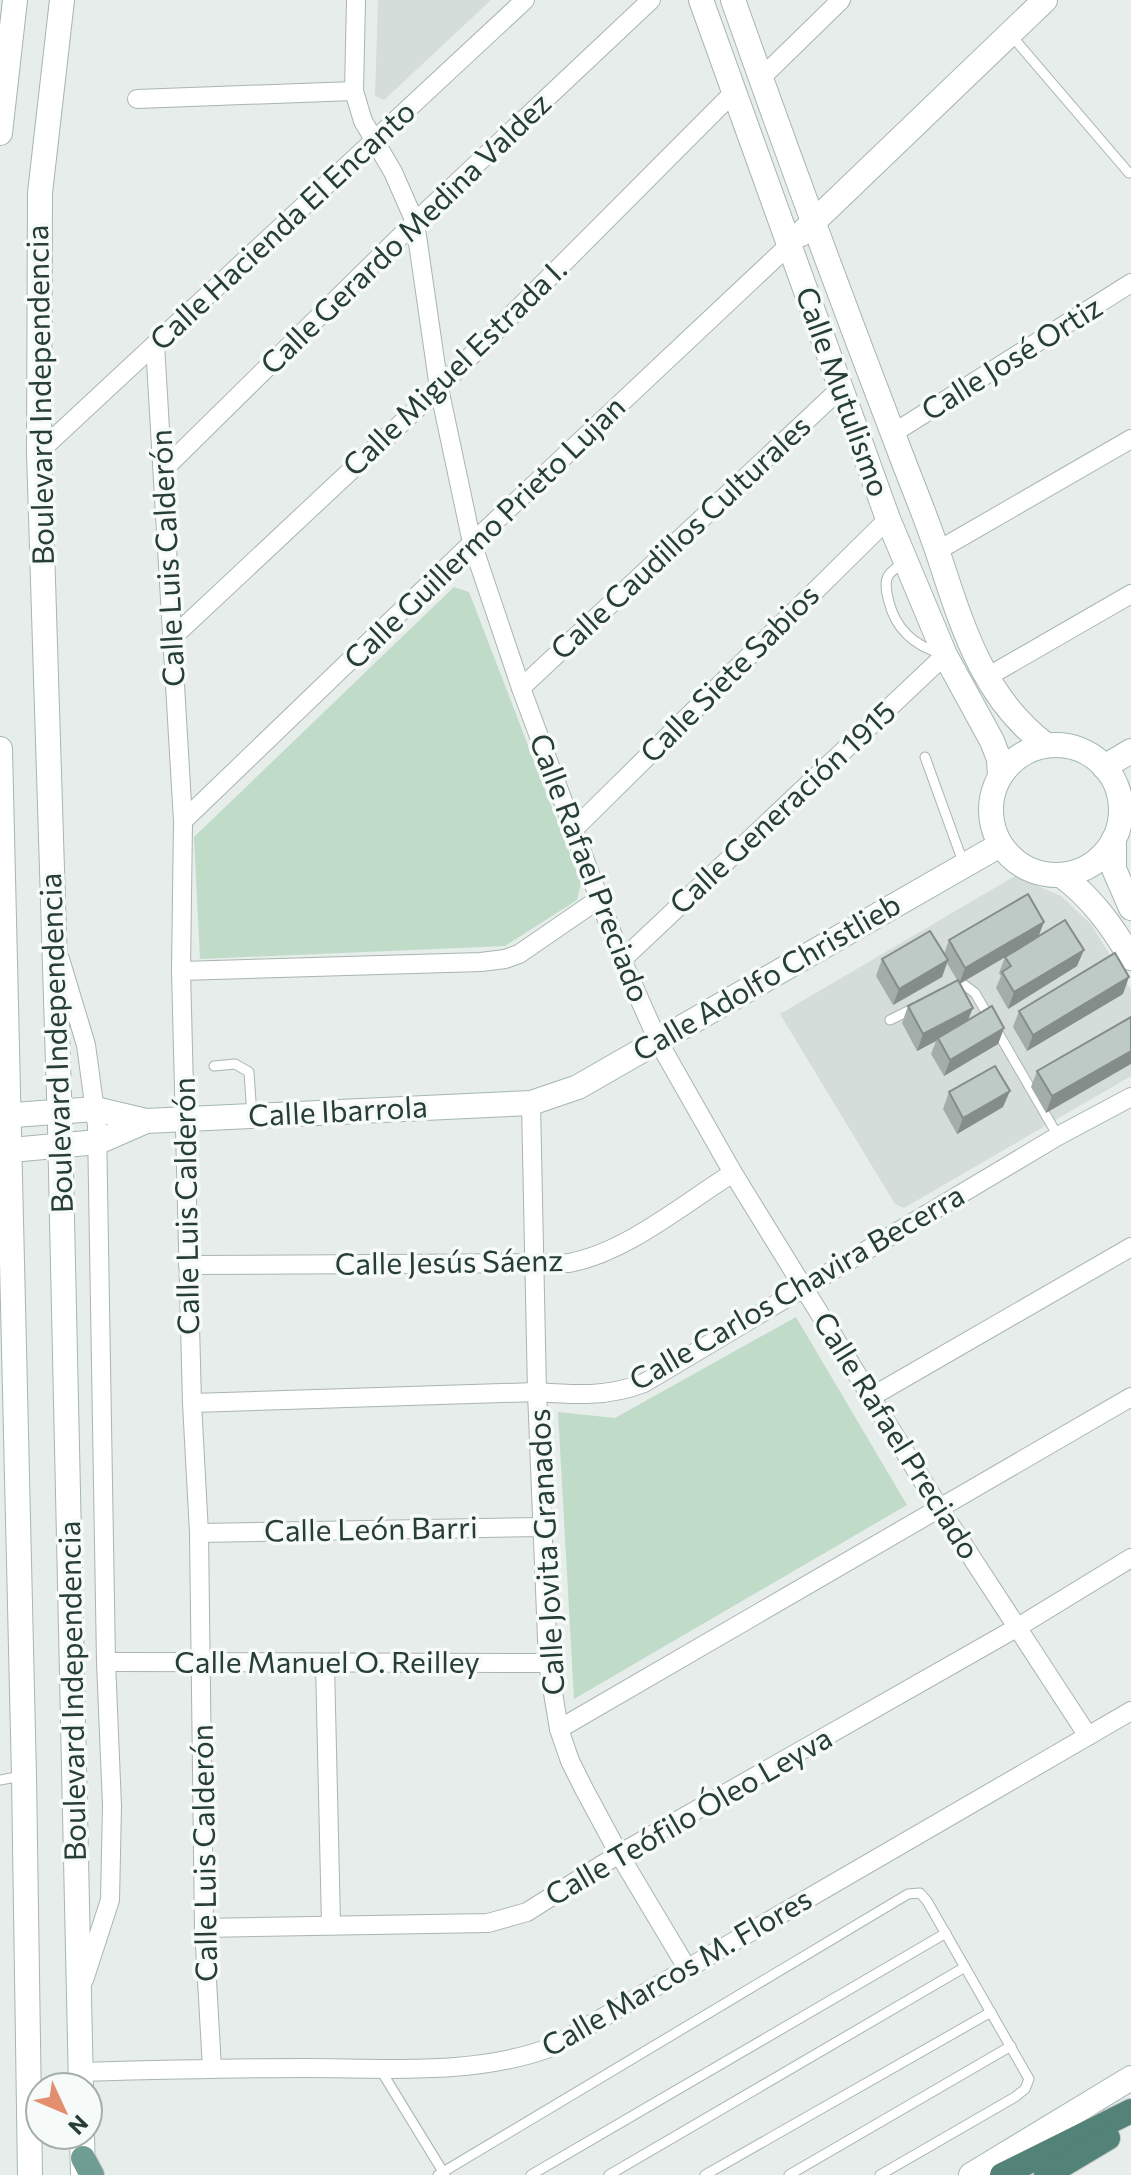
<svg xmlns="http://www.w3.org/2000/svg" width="1131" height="2175" font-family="Commissioner,sans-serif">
  <rect width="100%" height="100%" fill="#e6edea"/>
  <g fill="#d4ddd9">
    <polygon points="378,0 491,0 384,100 375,96"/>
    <polygon points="1015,876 1061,896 1091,924 1131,990 1131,1076 904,1208 895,1204 780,1014"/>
  </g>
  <g fill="#c1dbc9">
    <polygon points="454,587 469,592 581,883 577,900 505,946 200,959 194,837"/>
    <polygon points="796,1317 907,1505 574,1699 558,1412 615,1418"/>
  </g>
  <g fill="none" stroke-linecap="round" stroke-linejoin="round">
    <g stroke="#a9b5b1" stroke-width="11">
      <g id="service">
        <polyline points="1010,34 1129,173"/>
        <path d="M903 563C899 566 891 571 888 576 884 584 887 594 889 602 896 630 915 646 942 654"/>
        <polyline points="925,757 963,862"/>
        <polyline points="953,989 963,984 975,993 1058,1136"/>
        <polyline points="890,1020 914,1008"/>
        <polyline points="214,1066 235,1064 249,1072 252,1116"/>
        <polyline points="0,1780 21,1776"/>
        <polyline points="380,2069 445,2175"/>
        <polyline points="438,2175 908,1894 920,1893 927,1901 1029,2079 1025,2089 1015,2097 880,2175"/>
        <polyline points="531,2175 946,1933"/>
        <polyline points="609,2175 965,1967"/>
        <polyline points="705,2175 991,2012"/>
        <polyline points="789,2175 1011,2046"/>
      </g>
    </g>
    <g stroke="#a9b5b1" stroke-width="20">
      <g id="minor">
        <polyline points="356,0 354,91 363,121 393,172 415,222 439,388 472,543 521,688 622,960 658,1041 733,1173 940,1509 1088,1736"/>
        <polyline points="761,78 841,0"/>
        <polyline points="137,99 354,91"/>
        <polyline points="155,344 183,821 181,971 192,1403 199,1533 204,1928 212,2068"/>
        <polyline points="892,434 1131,283"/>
        <polyline points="39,452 525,0"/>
        <polyline points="163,470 415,222 651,0"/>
        <polyline points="937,551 1131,439"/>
        <polyline points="172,638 439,388 733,93"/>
        <polyline points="987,677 1131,594"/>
        <polyline points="521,688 841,388"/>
        <polyline points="183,821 472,543 788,246"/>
        <polyline points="573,830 888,519"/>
        <polyline points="60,959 86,1045 97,1126 106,1662 112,1806 110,1900 84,1980"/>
        <polyline points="622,960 945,655"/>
        <polyline points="181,971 481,962 505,959 519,954 599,899"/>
        <polyline points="531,1103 537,1392 548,1663 559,1729 570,1761 584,1789 619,1854 687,1968"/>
        <path d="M188 1265 569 1263C627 1252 683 1204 733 1173"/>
        <polyline points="871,1397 1131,1247"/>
        <path d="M192 1403 537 1392C575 1395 608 1397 644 1383L1058 1136 1131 1097"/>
        <polyline points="199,1533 542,1527"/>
        <polyline points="106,1662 548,1663"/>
        <polyline points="325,1664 331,1924"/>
        <polyline points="559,1729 1131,1397"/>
        <polyline points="204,1928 488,1923 527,1912 619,1854 1018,1627 1131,1558"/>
        <path d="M80 2072C155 2070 230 2068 305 2068 386 2068 475 2076 552 2047L1131 1711"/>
      </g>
    </g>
    <g stroke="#a9b5b1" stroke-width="26">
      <g id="tertiary">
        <polyline points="701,0 888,519 945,655 992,741 999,759 1000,776"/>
        <path d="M733 0C785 147 839 293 895 439 909 477 925 514 938 553 962 625 982 697 1046 745"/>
        <polyline points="801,234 1045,0"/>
        <polyline points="1114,839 1114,869 1131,908"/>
        <path d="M1061 875C1092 898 1111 925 1131 958"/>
      </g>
    </g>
    <g stroke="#a5b7b2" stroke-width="26">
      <g id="secondary">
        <polyline points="62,0 40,193 39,452 60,1127 81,2087"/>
        <polyline points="0,133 15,0"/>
        <circle cx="1056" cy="810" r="65"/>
        <polyline points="0,749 24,1776 30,2175"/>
        <polyline points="1104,767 1131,751"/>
        <polyline points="0,1116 95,1109 146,1121 531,1103 578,1087 1000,845"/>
        <polyline points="0,1151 98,1142 146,1121"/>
        <polyline points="82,2135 83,2175"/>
        <polyline points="971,2175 1131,2078"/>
      </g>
    </g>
    <g stroke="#c3c9c7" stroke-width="26">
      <polyline id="primary" points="83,2158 92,2175"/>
    </g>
    <g stroke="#c3c9c7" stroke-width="26">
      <g id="trunk">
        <polyline points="1002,2175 1131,2111"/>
        <polyline points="1046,2175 1108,2138"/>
      </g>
    </g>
    <use href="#service" stroke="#fff" stroke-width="9"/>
    <use href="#minor" stroke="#fff" stroke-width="18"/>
    <use href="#tertiary" stroke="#fff" stroke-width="24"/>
    <use href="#secondary" stroke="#fff" stroke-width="24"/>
    <use href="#primary" stroke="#709d93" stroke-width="24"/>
    <use href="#trunk" stroke="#538278" stroke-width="24"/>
  </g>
  <g fill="#a3aeaa">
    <polygon points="1039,936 1077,966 1008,1009 996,988 1001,976 999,973 1005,957 960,984 968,1019 1004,1028 998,1044 944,1076 931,1054 936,1041 917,1051 902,1023 908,1006 957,980 947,963 942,977 893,1005 876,976 882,959 944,954 949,940"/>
    <polygon points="1123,994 1027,1051 1013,1027 1019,1011"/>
    <polygon points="1131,1017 1046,1113 1031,1087 1037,1071"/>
    <polygon points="949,1092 1003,1107 957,1134 943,1109"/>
  </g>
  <g fill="#858d8b">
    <polygon points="1044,922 1038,938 959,984 965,968"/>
    <polygon points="1084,950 1077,966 1008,1009 1014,992"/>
    <polygon points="948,960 942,977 893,1005 899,989"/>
    <polygon points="1129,977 1123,994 1027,1051 1033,1035"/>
    <polygon points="973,1008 966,1025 938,1038 936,1041 917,1051 923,1034"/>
    <polygon points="1004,1028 998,1044 944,1076 950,1060"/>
    <polygon points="1131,1051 1131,1064 1046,1113 1052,1096"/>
    <polygon points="1010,1091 1003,1107 957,1134 963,1118"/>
  </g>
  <g fill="#becac6" stroke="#858d8b" stroke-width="2">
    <polygon points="1028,894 1044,922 965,968 949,940"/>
    <polygon points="1065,920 1084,950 1014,992 1002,972 1011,966 1005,957"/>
    <polygon points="930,931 948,960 899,989 882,959"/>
    <polygon points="1115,953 1129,977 1033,1035 1019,1011"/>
    <polygon points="958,980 973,1008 923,1034 908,1006"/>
    <polygon points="992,1006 1004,1028 950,1060 938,1038"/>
    <polygon points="1131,1017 1131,1051 1052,1096 1037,1071"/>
    <polygon points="995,1066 1010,1091 963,1118 949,1092"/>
  </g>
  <g text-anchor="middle" stroke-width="7" stroke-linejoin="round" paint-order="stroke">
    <g font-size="30" fill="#273d38" stroke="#f6faf8">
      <text transform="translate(283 226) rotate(-43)" y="10">Calle Hacienda El Encanto</text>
      <text transform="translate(406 234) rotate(-44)" y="10">Calle Gerardo Medina Valdez</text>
      <text transform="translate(1012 359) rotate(-32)" y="10">Calle José Ortiz</text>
      <text transform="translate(455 368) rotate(-44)" y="10">Calle Miguel Estrada I.</text>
      <text transform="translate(842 392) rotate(70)" y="10">Calle Mutulismo</text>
      <text transform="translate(41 395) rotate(-91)" y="10">Boulevard Independencia</text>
      <text transform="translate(485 533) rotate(-44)" y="10">Calle Guillermo Prieto Lujan</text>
      <text transform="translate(681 538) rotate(-43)" y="10">Calle Caudillos Culturales</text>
      <text transform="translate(168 558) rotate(-93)" y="10">Calle Luis Calderón</text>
      <text transform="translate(730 674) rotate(-45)" y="10">Calle Siete Sabios</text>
      <text transform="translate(783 808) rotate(-43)" y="10">Calle Generación 1915</text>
      <text transform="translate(589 868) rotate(69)" y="10">Calle Rafael Preciado</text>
      <text transform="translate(767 978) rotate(-30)" y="10">Calle Adolfo Christlieb</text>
      <text transform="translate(57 1043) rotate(-92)" y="10">Boulevard Independencia</text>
      <text transform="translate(338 1112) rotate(-3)" y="10">Calle Ibarrola</text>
      <text transform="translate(187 1206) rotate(-91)" y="10">Calle Luis Calderón</text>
      <text transform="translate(449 1263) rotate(-1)" y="10">Calle Jesús Sáenz</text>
      <text transform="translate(797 1288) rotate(-30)" y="10">Calle Carlos Chavira Becerra</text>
      <text transform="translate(896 1436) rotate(58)" y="10">Calle Rafael Preciado</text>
      <text transform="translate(371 1530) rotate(-1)" y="10">Calle León Barri</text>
      <text transform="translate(547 1552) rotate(-93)" y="10">Calle Jovita Granados</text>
      <text x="327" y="1673">Calle Manuel O. Reilley</text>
      <text transform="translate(73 1691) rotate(-91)" y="10">Boulevard Independencia</text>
      <text transform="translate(689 1817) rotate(-30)" y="10">Calle Teófilo Óleo Leyva</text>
      <text transform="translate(205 1853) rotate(-91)" y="10">Calle Luis Calderón</text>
      <text transform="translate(677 1973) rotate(-30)" y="10">Calle Marcos M. Flores</text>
    </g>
  </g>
  <g transform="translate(64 2111) rotate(134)"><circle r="38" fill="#f6faf8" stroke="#a3aeab" stroke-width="2"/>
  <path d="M0-6L14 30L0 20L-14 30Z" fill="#e28e6f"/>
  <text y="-12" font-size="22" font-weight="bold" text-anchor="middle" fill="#273d38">N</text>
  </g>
</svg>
